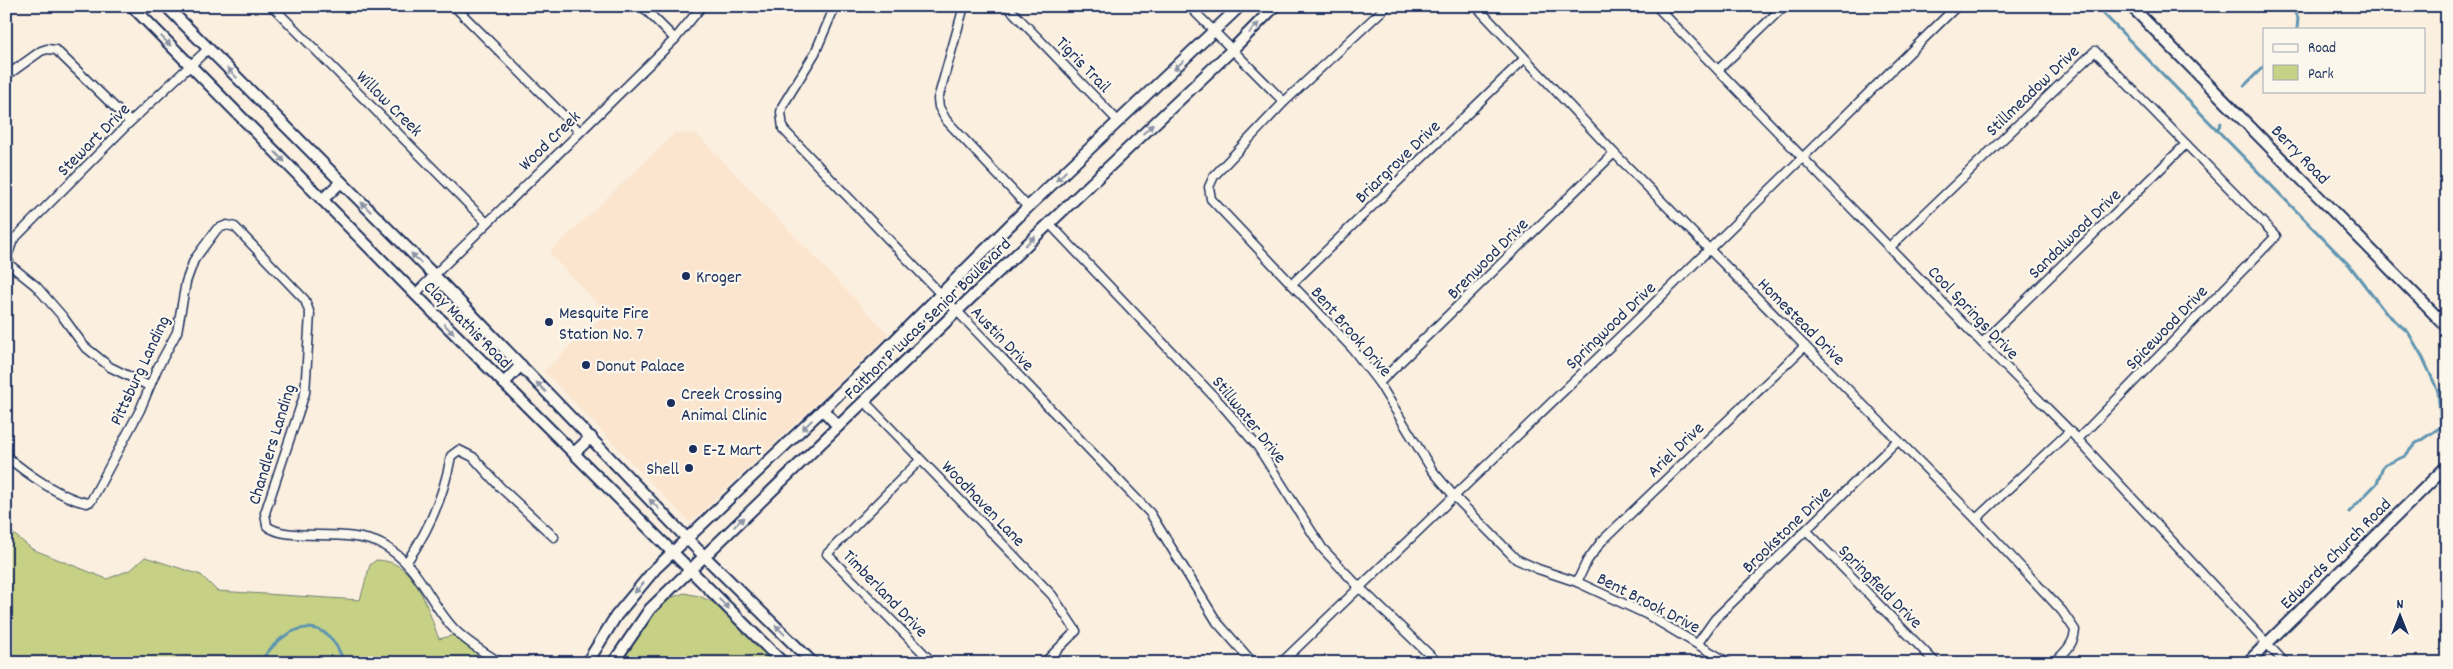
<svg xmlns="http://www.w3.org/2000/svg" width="2453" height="669" font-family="Dekko,sans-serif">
  <rect width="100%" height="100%" fill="#fbefdf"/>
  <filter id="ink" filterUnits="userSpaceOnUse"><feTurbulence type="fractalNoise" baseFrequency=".02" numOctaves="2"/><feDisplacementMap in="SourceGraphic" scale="10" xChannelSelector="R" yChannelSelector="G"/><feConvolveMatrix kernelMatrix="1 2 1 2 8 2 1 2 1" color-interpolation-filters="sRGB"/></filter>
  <g filter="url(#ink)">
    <polygon fill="#fbe5cf" points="675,133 697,134 889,335 690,523 544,371 606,313 549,253"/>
    <g fill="#c6d185" stroke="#708072">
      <path d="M6 528 32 549 107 579 132 569 145 557 201 575 217 591 360 600 370 565 376 560C417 560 427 609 439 639L454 635 481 657 494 663H6Z"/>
      <polygon points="684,593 699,596 719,605 776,663 619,663 640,631 665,600"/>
    </g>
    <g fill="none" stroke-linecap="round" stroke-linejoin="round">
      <g stroke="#5e95b1" stroke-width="3">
        <polyline points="2096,6 2350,266 2385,312 2408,332 2422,356 2438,391 2441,427 2447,438"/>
        <polyline points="2290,6 2298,18 2297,29"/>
        <polyline points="2244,86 2264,66"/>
        <polyline points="2217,130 2221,123"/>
        <polyline points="2438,391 2447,387"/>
        <polyline points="2349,512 2377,483 2383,466 2405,456 2415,444 2441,427"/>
        <path d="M260 663C284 624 327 609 344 663"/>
      </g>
      <g stroke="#1b2f5e" stroke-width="11">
        <g id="street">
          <polyline points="272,6 486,222"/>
          <polyline points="454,6 579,131"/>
          <polyline points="642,6 675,39"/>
          <polyline points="835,6 815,53 783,105 781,112 783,129 1150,513 1217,622 1253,663"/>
          <polyline points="964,6 938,99 939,107 946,120 1028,207"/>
          <polyline points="1007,6 1118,121"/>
          <polyline points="1189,6 1284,102"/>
          <polyline points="1387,6 1284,102 1214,176 1209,187 1211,199 1352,348 1379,383 1432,470 1454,496 1516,559 1538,569 1577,582 1646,614 1729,663"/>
          <path d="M1476 6 1614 153 1976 519 2062 611 2075 630C2074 645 2064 653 2054 663"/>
          <polyline points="1656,6 1982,343 2070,431 2285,663"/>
          <polyline points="1718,70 1784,6"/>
          <polyline points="6,76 41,51 47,49 56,50 130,122"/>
          <polyline points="1049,223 1221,404 1258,447 1322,548 1359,587 1438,663"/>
          <polyline points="1889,248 2095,51 2276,236 2078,439"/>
          <polyline points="1292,284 1524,59"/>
          <polyline points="415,294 675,39 702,6"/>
          <polyline points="1982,343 2186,144"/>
          <polyline points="1379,383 1614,153"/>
          <polyline points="149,386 110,367 84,346 63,317 36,286 10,265 7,257 13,240 130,122 208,49"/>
          <polyline points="864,401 1052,595 1076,631 1044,663"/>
          <path d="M6 456C26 473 61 498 87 503L91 501 140 410 157 369 177 332 186 282 194 260 217 229 227 225 235 227 305 300 310 314 305 393 265 513 267 526C287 543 349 527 383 545 422 567 429 605 457 632 470 644 486 654 501 663"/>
          <polyline points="920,460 827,554 933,663"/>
          <polyline points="1976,519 2070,431"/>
          <polyline points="1806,530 1936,663"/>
          <path d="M406 563C429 530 444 496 451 456L459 450 473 457 500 487 554 537"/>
          <polyline points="1577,582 1587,561 1601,542 1805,346"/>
          <polyline points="1698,643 1715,619 1898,440"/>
          <polyline points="1281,663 1631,326 1957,6"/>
        </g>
      </g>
      <g stroke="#1b2f5e" stroke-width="14">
        <g id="secondary">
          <polyline points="132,6 415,294 783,663"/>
          <polyline points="166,6 434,275 697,549 813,663"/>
          <polyline points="2131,6 2447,327"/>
          <polyline points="322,200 341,182"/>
          <polyline points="504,383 521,365"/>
          <polyline points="823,410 838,426"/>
          <polyline points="574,453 591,437"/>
          <polyline points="587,663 616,616 655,569 882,353 1028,207 1240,6"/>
          <polyline points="613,663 650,609 957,311 1233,49 1275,6"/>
          <polyline points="2247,663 2447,466"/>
        </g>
      </g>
      <use href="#street" stroke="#fbf7ec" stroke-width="8"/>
      <use href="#secondary" stroke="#fbf7ec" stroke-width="10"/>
    </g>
    <defs><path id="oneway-solid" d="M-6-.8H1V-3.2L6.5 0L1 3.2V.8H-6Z" transform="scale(1.25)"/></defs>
    <g fill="#8b93a5">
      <use href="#oneway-solid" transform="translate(1254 28) rotate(-46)"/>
      <use href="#oneway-solid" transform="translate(166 41) rotate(45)"/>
      <use href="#oneway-solid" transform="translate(1179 65) rotate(137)"/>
      <use href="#oneway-solid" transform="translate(232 73) rotate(-135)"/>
      <use href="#oneway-solid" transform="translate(1148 129) rotate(-43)"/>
      <use href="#oneway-solid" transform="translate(280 157) rotate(46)"/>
      <use href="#oneway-solid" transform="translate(1061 176) rotate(136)"/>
      <use href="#oneway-solid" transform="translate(366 207) rotate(-135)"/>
      <use href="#oneway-solid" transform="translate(1030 241) rotate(-43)"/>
      <use href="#oneway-solid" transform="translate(416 258) rotate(-135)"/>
      <use href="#oneway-solid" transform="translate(449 329) rotate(45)"/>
      <use href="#oneway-solid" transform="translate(541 387) rotate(-134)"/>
      <use href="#oneway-solid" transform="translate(807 425) rotate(136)"/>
      <use href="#oneway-solid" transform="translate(654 504) rotate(-134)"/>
      <use href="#oneway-solid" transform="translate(739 522) rotate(-44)"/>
      <use href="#oneway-solid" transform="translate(639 588) rotate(132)"/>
      <use href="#oneway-solid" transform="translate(724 604) rotate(45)"/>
      <use href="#oneway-solid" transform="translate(780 630) rotate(-135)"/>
    </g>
  </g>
  <g fill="#1b2f5e" stroke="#fbf7ec" stroke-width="2">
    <circle cx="686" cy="276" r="5"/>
    <circle cx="549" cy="322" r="5"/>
    <circle cx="586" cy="365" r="5"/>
    <circle cx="671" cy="403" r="5"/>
    <circle cx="693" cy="449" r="5"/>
    <circle cx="689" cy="468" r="5"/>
  </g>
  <g text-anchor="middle" stroke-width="4.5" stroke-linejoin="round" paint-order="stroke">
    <g font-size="18" fill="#1b2f5e" stroke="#fbf7ec">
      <text transform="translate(1084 64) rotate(46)" y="6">Tigris Trail</text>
      <text transform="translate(2032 90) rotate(-44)" y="6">Stillmeadow Drive</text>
      <text transform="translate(390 103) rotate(45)" y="6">Willow Creek</text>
      <text transform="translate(93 139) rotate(-45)" y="6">Stewart Drive</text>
      <text transform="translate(549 140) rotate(-44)" y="6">Wood Creek</text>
      <text transform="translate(2301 154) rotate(46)" y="6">Berry Road</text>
      <text transform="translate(1397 161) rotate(-44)" y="6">Briargrove Drive</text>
      <text transform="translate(2074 233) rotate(-44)" y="6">Sandalwood Drive</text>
      <text transform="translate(1487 258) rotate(-45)" y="6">Brenwood Drive</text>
      <text transform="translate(1974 312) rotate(46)" y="6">Cool Springs Drive</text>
      <text transform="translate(927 318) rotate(-44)" y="6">Faithon P Lucas Senior Boulevard</text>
      <text transform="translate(1802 321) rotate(45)" y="6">Homestead Drive</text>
      <text transform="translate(468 324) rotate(45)" y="6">Clay Mathis Road</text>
      <text transform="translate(1610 325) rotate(-44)" y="6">Springwood Drive</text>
      <text transform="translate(2166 327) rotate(-46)" y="6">Spicewood Drive</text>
      <text transform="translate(1352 331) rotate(49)" y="6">Bent Brook Drive</text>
      <text transform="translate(1003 338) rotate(46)" y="6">Austin Drive</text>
      <text transform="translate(139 370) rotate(-65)" y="6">Pittsburg Landing</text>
      <text transform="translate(1250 419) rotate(51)" y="6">Stillwater Drive</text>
      <text transform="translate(271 444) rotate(-73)" y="6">Chandlers Landing</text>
      <text transform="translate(1675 449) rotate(-44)" y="6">Ariel Drive</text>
      <text transform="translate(984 503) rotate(46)" y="6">Woodhaven Lane</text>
      <text transform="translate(1786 529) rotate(-44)" y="6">Brookstone Drive</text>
      <text transform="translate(2335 553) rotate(-45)" y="6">Edwards Church Road</text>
      <text transform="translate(1881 586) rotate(45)" y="6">Springfield Drive</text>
      <text transform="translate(886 593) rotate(46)" y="6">Timberland Drive</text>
      <text transform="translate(1649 602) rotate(27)" y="6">Bent Brook Drive</text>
    </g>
    <g font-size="18" fill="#1b2f5e" stroke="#fbf7ec" text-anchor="start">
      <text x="696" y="282">Kroger</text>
      <text x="559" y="318">Mesquite Fire<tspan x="559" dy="21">Station No. 7</tspan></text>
      <text x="596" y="371">Donut Palace</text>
      <text x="681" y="399">Creek Crossing<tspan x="681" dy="21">Animal Clinic</tspan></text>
      <text x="703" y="455">E-Z Mart</text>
      <text x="679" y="474" text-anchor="end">Shell</text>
    </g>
  </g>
  <rect width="2453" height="669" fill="none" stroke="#fbf7ec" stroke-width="25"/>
  <rect x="12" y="12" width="2428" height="644" fill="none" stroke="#1b2f5e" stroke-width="2" filter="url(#ink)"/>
  <rect x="2263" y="28" width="162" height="65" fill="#fbf7ec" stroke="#a1a7b3"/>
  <rect x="2273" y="44" width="25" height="8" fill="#fbf7ec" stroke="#a1a7b3"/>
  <text x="2308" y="52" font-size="15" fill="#1b2f5e">Road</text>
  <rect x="2273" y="65" width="25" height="15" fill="#c6d185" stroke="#a1a7b3"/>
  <text x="2308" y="78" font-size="15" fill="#1b2f5e">Park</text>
  <g transform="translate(2400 616)" stroke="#fbf7ec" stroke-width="4" paint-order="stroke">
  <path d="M0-4L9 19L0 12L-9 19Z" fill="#1b2f5e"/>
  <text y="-8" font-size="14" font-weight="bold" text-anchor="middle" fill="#1b2f5e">N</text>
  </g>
</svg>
